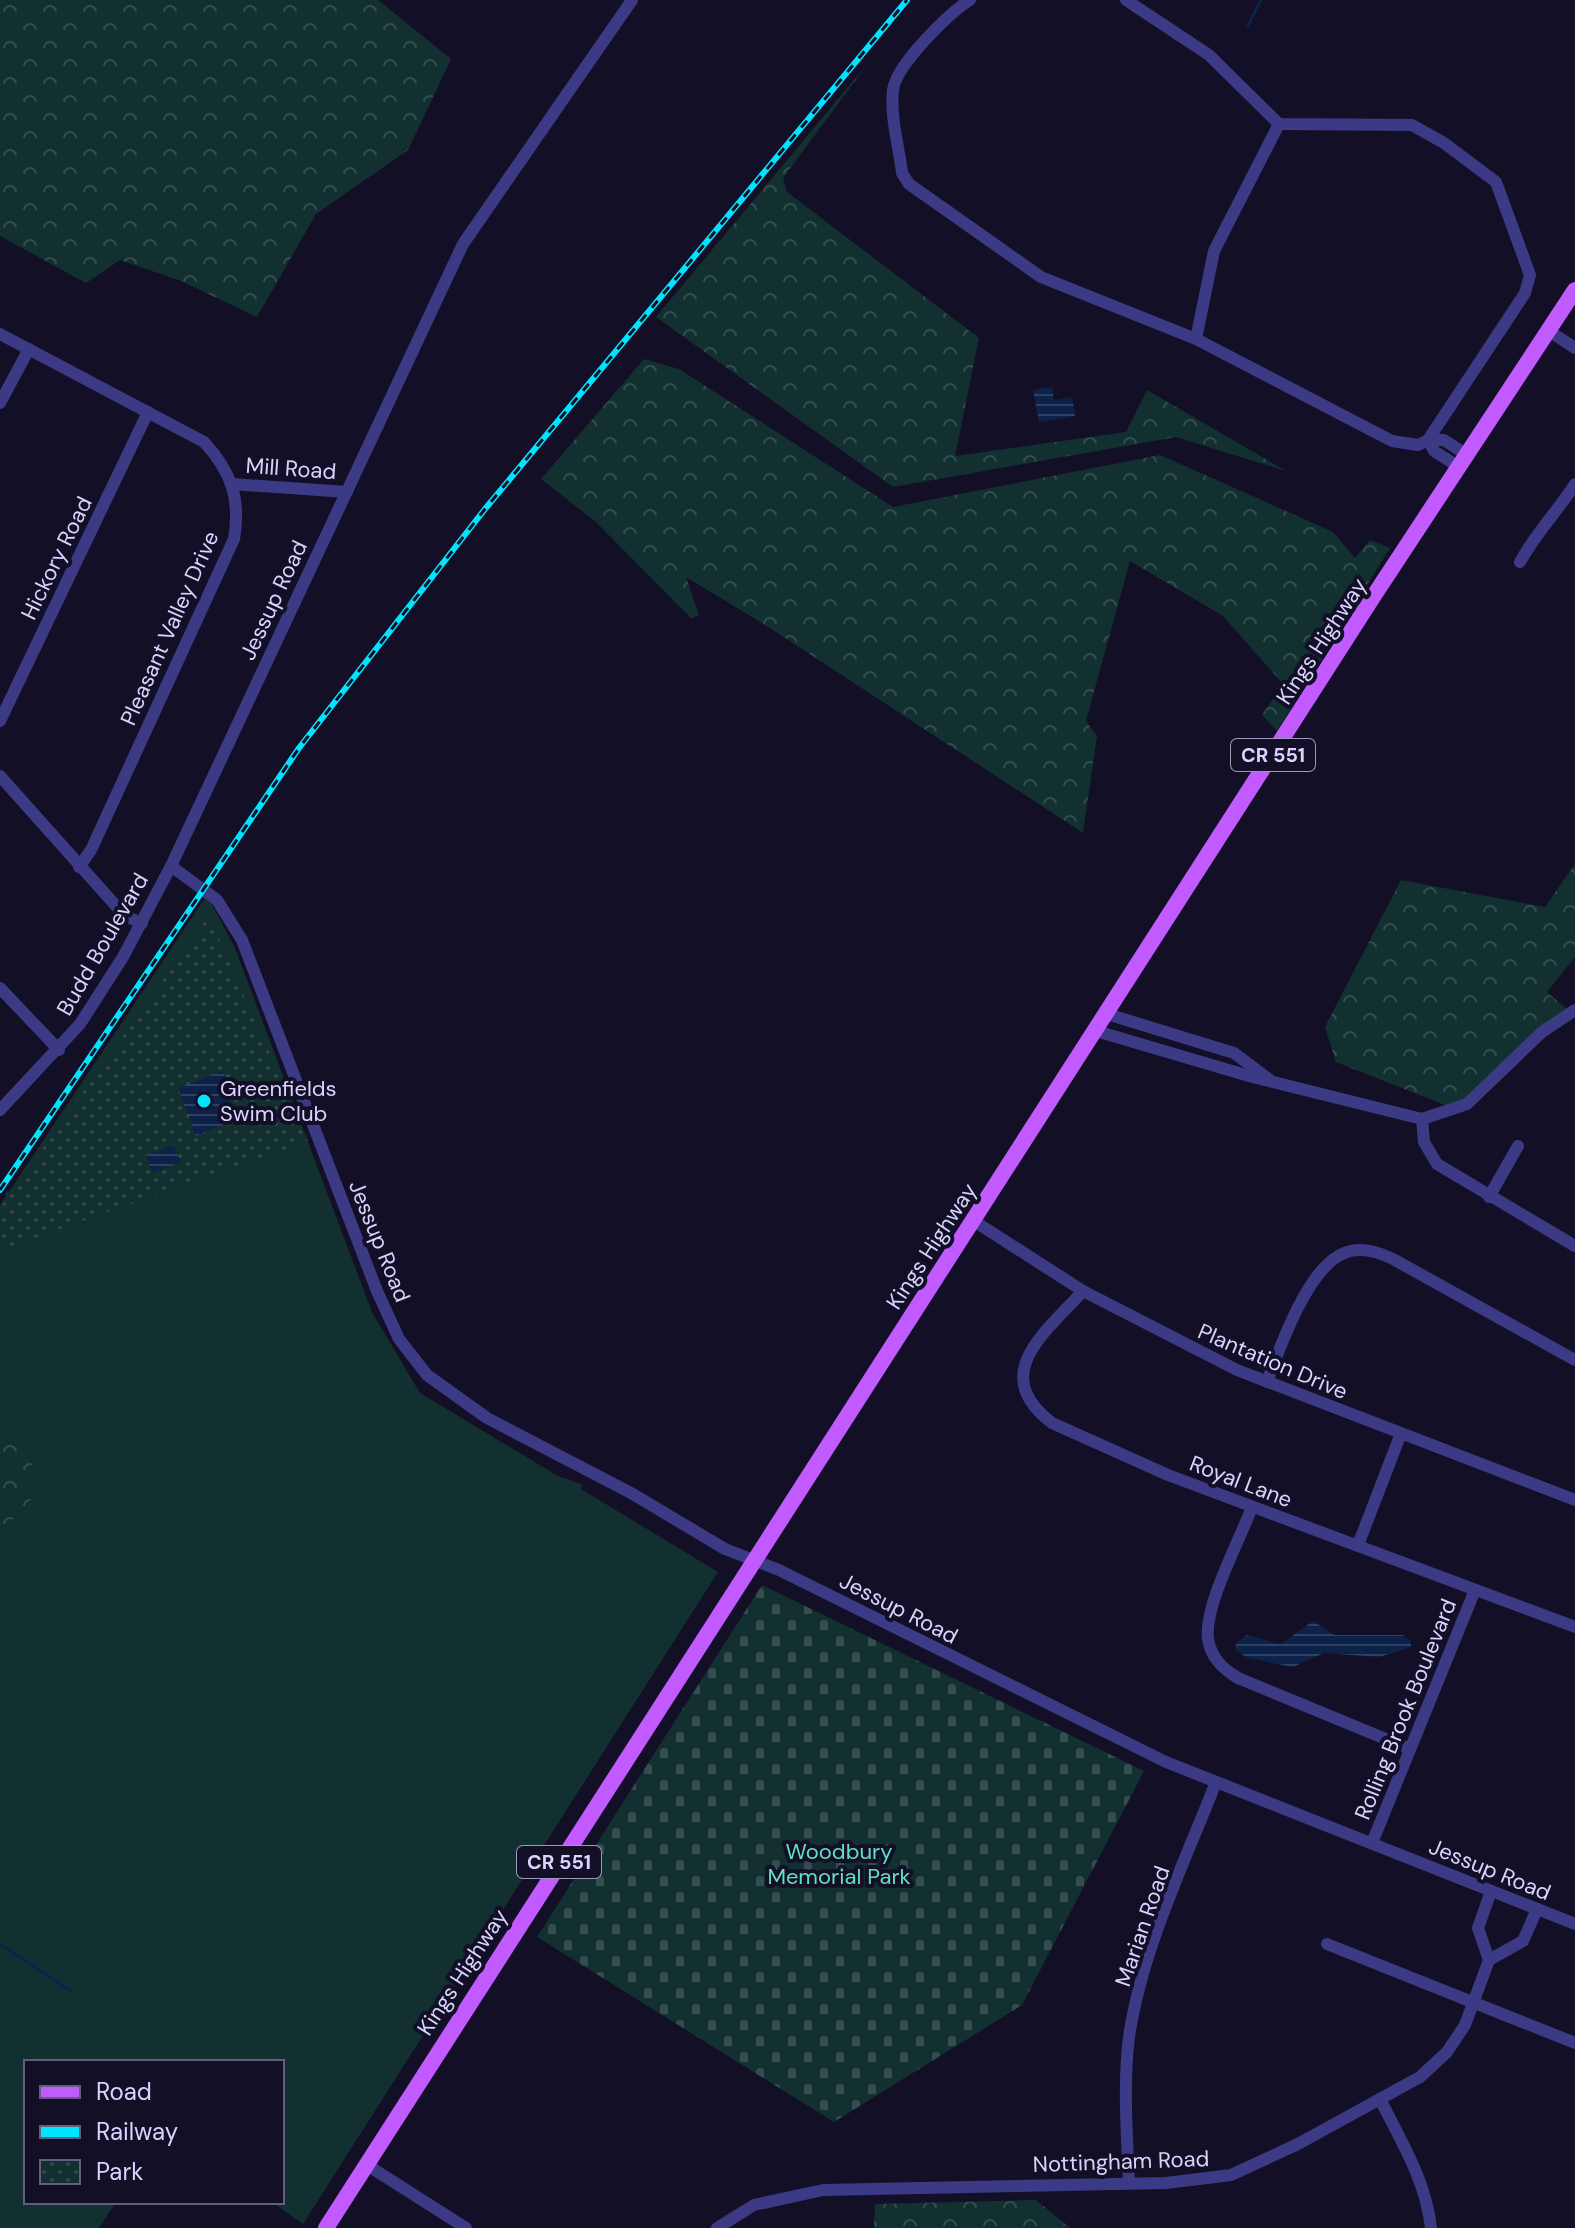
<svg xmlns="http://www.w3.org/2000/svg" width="1575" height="2228" font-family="'DM Sans',sans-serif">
  <defs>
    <pattern id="forest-crowns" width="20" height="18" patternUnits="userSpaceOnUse" patternTransform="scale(2)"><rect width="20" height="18" fill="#12302f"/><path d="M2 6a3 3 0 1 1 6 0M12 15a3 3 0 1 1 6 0" fill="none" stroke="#344d4e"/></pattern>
    <pattern id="cemetery-stones" width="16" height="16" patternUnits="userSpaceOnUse" patternTransform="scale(2)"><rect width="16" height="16" fill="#12302f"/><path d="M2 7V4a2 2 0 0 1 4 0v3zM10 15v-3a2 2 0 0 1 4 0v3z" fill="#344d4e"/></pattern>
    <pattern id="park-dots" width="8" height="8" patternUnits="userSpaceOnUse" patternTransform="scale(2)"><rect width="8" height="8" fill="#12302f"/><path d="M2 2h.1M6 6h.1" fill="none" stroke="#344d4e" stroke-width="1.8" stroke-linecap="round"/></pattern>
    <pattern id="water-rules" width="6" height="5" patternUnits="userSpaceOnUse" patternTransform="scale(2)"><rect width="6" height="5" fill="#0c2248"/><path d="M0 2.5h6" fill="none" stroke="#2f4163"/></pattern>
  </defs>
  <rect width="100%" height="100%" fill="#130f26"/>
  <polygon fill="#12302f" points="207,895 235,948 372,1312 420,1393 558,1476 583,1485 581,1489 718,1572 303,2224 272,2202 282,2202 282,2062 26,2062 26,2202 116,2202 99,2228 0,2228 0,1534 41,1488 24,1444 0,1420 0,1205"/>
  <g fill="url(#forest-crowns)">
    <polygon points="0,0 378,0 451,59 408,150 316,214 257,317 181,281 120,260 86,283 0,236"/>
    <polygon points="869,62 783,178 787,192 979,338 955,456 1126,432 1147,390 1286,471 1176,437 893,487 656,317"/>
    <polygon points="644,359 679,369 893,507 1160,455 1333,532 1355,558 1370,540 1390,548 1277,731 1262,715 1283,684 1223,616 1130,561 1086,721 1097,736 1083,833 770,628 686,577 699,616 691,618 596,522 541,479"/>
    <polygon points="1575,864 1575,957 1547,992 1571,1013 1460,1111 1336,1062 1325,1027 1401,880 1545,907"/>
    <polygon points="0,1420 24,1444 41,1488 0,1534"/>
    <polygon points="1036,2200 1070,2228 874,2228 875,2204"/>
  </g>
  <polygon fill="url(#cemetery-stones)" points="762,1585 1144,1771 1022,2005 834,2122 537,1937"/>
  <polygon fill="url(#park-dots)" points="209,916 308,1141 0,1250 0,1209 7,1198 5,1193 13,1190"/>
  <g fill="url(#water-rules)">
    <polygon points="1052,387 1054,400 1072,397 1075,416 1039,422 1033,390"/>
    <polygon points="223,1071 234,1098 219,1105 225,1124 196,1136 178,1088"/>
    <polygon points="173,1145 181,1162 152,1173 146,1156"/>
    <polygon points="1313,1621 1334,1635 1403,1635 1411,1642 1411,1647 1379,1657 1324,1653 1293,1667 1248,1658 1235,1650 1236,1644 1246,1635 1281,1644"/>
  </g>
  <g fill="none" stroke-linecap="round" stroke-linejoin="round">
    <g stroke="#0c2248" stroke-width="3">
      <polyline points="1248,26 1261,0"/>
      <polyline points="0,1944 71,1991"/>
    </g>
    <g stroke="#3d3a85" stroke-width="12">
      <path d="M970 0C949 13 896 65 893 90 890 117 899 147 902 173L909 184 1041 277 1196 339 1392 441 1418 445 1428 440 1525 293 1530 275 1496 182 1444 143 1412 125 1279 124 1209 55 1126 0"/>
      <polyline points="1549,331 1575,348"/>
      <path d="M0 334 204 442C231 471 241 499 234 539L91 850 79 867"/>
      <polyline points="1196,339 1214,251 1279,124"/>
      <polyline points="0,403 29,349"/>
      <polyline points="1459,467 1434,451 1428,440 1444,440 1467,455"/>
      <polyline points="232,484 347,492"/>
      <path d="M1520 562C1535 534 1557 512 1575 484"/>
      <polyline points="0,721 148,412"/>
      <polyline points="0,776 125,916 142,923"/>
      <polyline points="171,866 217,900 242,940 377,1291 399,1339 427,1375 487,1418 631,1493 725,1549 779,1570 1166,1762 1575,1924"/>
      <polyline points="0,988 59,1050"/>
      <polyline points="1107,1014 1234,1053 1270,1080"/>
      <polyline points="1096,1031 1249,1076 1422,1119 1467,1104 1542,1032 1575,1010"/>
      <polyline points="0,1110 80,1024 123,957 171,866 463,244 632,0"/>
      <polyline points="1422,1119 1424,1142 1437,1164 1575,1246"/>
      <polyline points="1489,1197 1518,1146"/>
      <polyline points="974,1221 1083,1291 1237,1370 1575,1500"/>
      <path d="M1083 1291C1045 1333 988 1374 1052 1423L1168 1475 1575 1627"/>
      <path d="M1267 1382C1280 1347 1306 1273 1340 1255 1358 1245 1377 1251 1393 1259L1575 1360"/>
      <path d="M1252 1507C1240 1540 1204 1605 1208 1639 1211 1658 1223 1669 1238 1678L1410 1749"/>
      <polyline points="1358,1545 1400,1436"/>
      <polyline points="1372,1843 1475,1590"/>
      <polyline points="1327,1944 1575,2043"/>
      <polyline points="1489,1960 1478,1928 1491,1891"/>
      <path d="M1381 2101C1402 2143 1426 2181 1431 2228"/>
      <polyline points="367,2165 466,2228"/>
      <path d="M1129 2183C1127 2134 1123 2085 1129 2037 1142 1949 1184 1864 1216 1782"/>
      <polyline points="717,2228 754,2205 823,2190 1166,2183 1231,2175 1298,2144 1420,2077 1447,2052 1465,2025 1489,1960 1523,1941 1537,1909"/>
    </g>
    <polyline stroke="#c25bff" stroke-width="16" points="326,2228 1373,597 1575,290"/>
    <g stroke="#00e5ff" stroke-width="6">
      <polyline id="rail" points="0,1190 299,748 485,509 907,0"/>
    </g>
    <use href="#rail" stroke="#130f26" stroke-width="3" stroke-dasharray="9" stroke-linecap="butt"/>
  </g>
  <circle fill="#00e5ff" stroke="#130f26" stroke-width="3" cx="204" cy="1101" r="8"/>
  <g text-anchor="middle" stroke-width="8" stroke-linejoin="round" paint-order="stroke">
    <g fill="#130f26" stroke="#9e99be" stroke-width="2">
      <rect x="1231" y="739" width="84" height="32" rx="6"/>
      <rect x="517" y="1846" width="84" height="32" rx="6"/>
    </g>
    <g font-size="20" font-weight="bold" fill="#d9d4ff">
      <text x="1273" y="762">CR 551</text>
      <text x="559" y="1869">CR 551</text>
    </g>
    <g font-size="22" fill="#d9d4ff" stroke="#130f26">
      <text transform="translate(291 468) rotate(4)" y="8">Mill Road</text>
      <text transform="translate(56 558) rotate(-64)" y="8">Hickory Road</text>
      <text transform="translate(273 600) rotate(-65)" y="8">Jessup Road</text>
      <text transform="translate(169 628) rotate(-66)" y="8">Pleasant Valley Drive</text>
      <text transform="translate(1321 641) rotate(-57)" y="8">Kings Highway</text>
      <text transform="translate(102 944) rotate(-60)" y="8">Budd Boulevard</text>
      <text transform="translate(380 1241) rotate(68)" y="8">Jessup Road</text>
      <text transform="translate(931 1246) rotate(-57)" y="8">Kings Highway</text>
      <text transform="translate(1273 1361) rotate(23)" y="8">Plantation Drive</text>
      <text transform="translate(1241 1481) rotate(21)" y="8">Royal Lane</text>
      <text transform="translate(899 1608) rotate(27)" y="8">Jessup Road</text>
      <text transform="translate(1405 1709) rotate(-68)" y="8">Rolling Brook Boulevard</text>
      <text transform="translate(1490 1869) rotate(22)" y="8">Jessup Road</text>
      <text transform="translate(1142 1926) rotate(-71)" y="8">Marian Road</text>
      <text transform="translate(462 1972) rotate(-57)" y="8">Kings Highway</text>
      <text transform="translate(1121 2161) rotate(-2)" y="8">Nottingham Road</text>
    </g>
    <g font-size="22" fill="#d9d4ff" stroke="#130f26" text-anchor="start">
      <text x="220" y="1096">Greenfields<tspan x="220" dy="25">Swim Club</tspan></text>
    </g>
    <g font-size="22" fill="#5fe0c0" stroke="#130f26">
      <text x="839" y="1859">Woodbury<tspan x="839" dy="25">Memorial Park</tspan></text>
    </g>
  </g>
  <rect x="24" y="2060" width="260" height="144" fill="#130f26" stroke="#625e7d" stroke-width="2"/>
  <rect x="40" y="2086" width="40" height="12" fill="#c25bff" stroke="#625e7d" stroke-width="2"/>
  <text x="96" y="2100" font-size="24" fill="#d9d4ff">Road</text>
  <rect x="40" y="2126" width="40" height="12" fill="#00e5ff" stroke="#625e7d" stroke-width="2"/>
  <text x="96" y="2140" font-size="24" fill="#d9d4ff">Railway</text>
  <rect x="40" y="2160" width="40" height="24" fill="url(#park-dots)" stroke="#625e7d" stroke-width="2"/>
  <text x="96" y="2180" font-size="24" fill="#d9d4ff">Park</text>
</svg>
